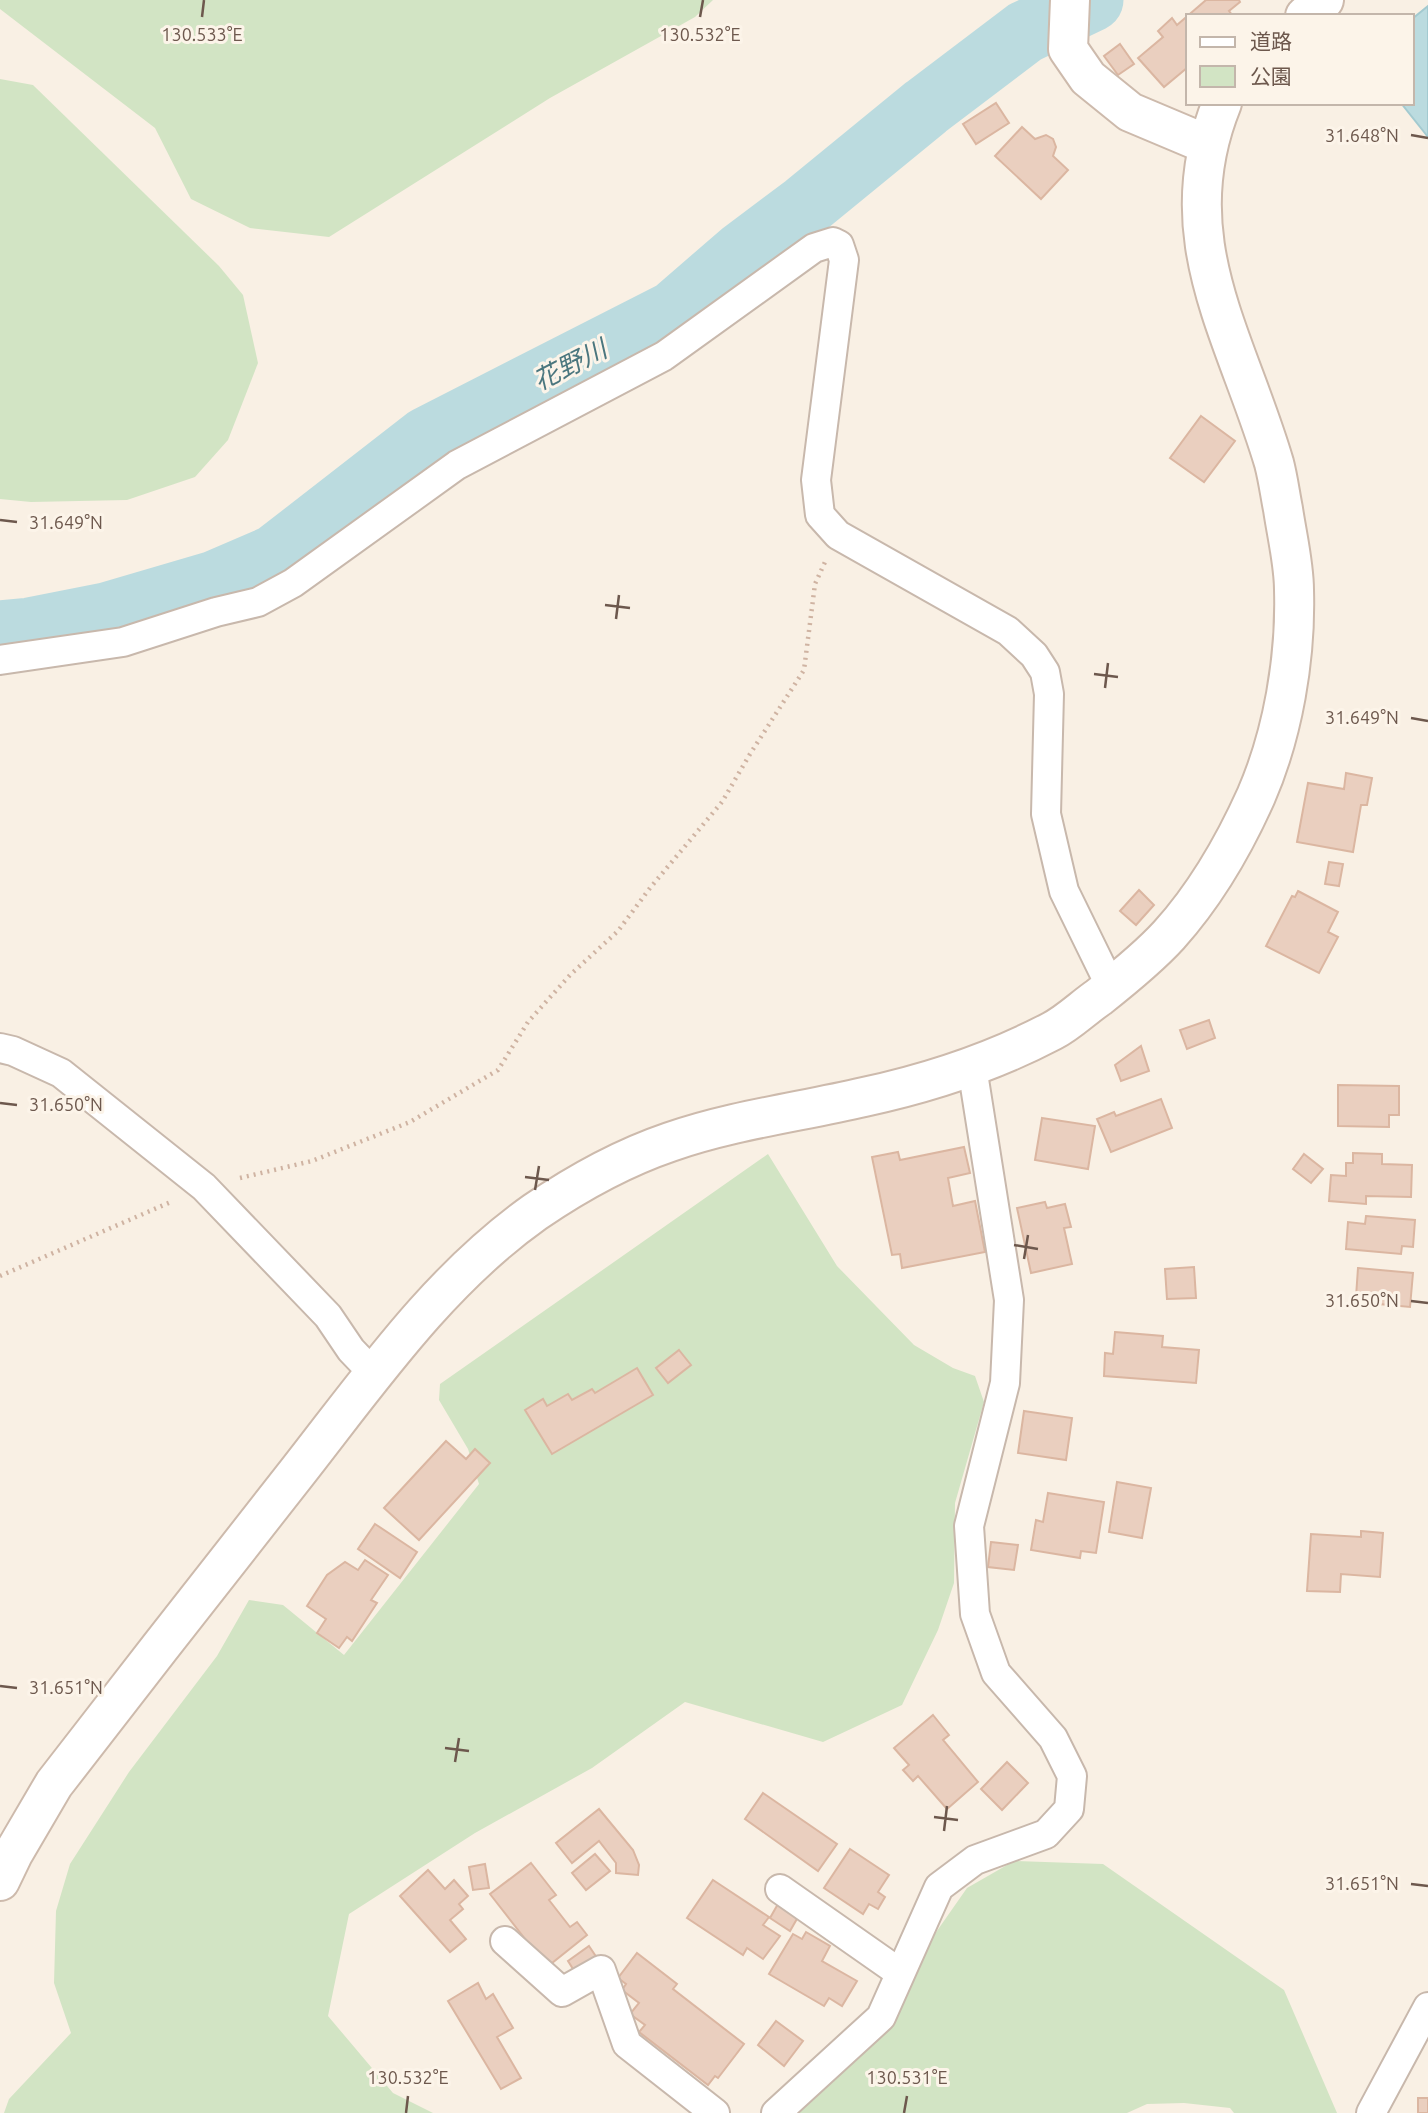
<svg xmlns="http://www.w3.org/2000/svg" width="1428" height="2113" font-family="Ubuntu,'Noto Sans JP',sans-serif">
  <rect width="100%" height="100%" fill="#f9f0e4"/>
  <g fill="#d2e4c4">
    <polygon points="0,0 713,0 695,17 550,98 329,237 250,228 191,199 155,128 0,9"/>
    <polygon points="0,79 33,85 219,266 243,295 258,363 228,440 195,477 127,500 31,502 0,499"/>
    <polygon points="768,1154 837,1266 914,1345 953,1368 975,1376 984,1402 955,1503 954,1583 938,1630 902,1705 823,1742 685,1702 592,1768 475,1833 349,1914 328,2016 393,2093 433,2113 4,2113 9,2099 71,2033 54,1983 56,1911 70,1864 129,1772 217,1656 249,1600 283,1605 344,1655 479,1484 468,1449 439,1400 440,1384"/>
    <polygon points="1014,1861 1103,1864 1284,1990 1337,2113 1234,2113 1230,2108 1184,2103 1147,2104 1127,2113 799,2113 886,2033 905,2000 932,1938 967,1888"/>
  </g>
  <polygon fill="#bbdbdf" stroke="#a3cad0" stroke-width="2" points="1428,6 1428,137 1401,103 1412,103 1412,19"/>
  <g fill="none" stroke-linecap="round" stroke-linejoin="round">
    <polyline stroke="#bbdbdf" stroke-width="63" points="0,632 30,629 106,614 215,582 275,556 427,438 674,312 741,254 805,206 926,107 1025,32 1092,0"/>
  </g>
  <g fill="#eacfbf" stroke="#dbb6a1" stroke-width="2">
    <polygon points="1206,0 1239,0 1240,2 1229,11 1233,16 1188,16 1188,67 1164,87 1138,58 1163,37 1158,31 1172,18 1177,25"/>
    <polygon points="1120,44 1134,64 1118,75 1104,56"/>
    <polygon points="996,103 1009,123 976,144 963,124"/>
    <polygon points="1022,127 1035,139 1046,135 1053,139 1056,147 1053,156 1068,170 1041,199 995,156"/>
    <polygon points="1201,416 1235,441 1204,482 1170,458"/>
    <polygon points="1346,773 1372,778 1367,805 1361,805 1353,852 1297,842 1308,783 1344,789"/>
    <polygon points="1329,862 1343,864 1339,886 1325,884"/>
    <polygon points="1139,890 1154,905 1136,925 1120,911"/>
    <polygon points="1298,891 1338,912 1328,932 1338,937 1319,973 1266,946 1292,896 1295,897"/>
    <polygon points="1209,1020 1215,1038 1187,1049 1180,1030"/>
    <polygon points="1141,1046 1149,1071 1121,1081 1115,1065"/>
    <polygon points="1338,1085 1399,1086 1399,1115 1389,1115 1389,1127 1338,1126"/>
    <polygon points="1161,1099 1172,1128 1111,1152 1097,1119 1114,1112 1116,1116"/>
    <polygon points="1042,1118 1095,1126 1088,1169 1035,1160"/>
    <polygon points="964,1147 970,1173 948,1178 953,1206 975,1201 985,1252 902,1268 900,1254 892,1255 872,1157 898,1152 900,1160"/>
    <polygon points="1353,1153 1382,1154 1382,1164 1412,1165 1411,1197 1366,1196 1366,1204 1329,1201 1331,1175 1346,1176 1346,1163 1353,1163"/>
    <polygon points="1304,1154 1323,1169 1311,1183 1293,1169"/>
    <polygon points="1045,1202 1047,1208 1065,1204 1071,1227 1064,1228 1072,1264 1031,1273 1017,1208"/>
    <polygon points="1366,1216 1415,1220 1413,1247 1402,1246 1401,1254 1346,1249 1348,1222 1365,1224"/>
    <polygon points="1194,1267 1196,1298 1167,1299 1165,1269"/>
    <polygon points="1358,1268 1413,1273 1410,1307 1379,1304 1380,1298 1356,1297"/>
    <polygon points="1115,1332 1163,1336 1162,1347 1199,1350 1196,1383 1104,1376 1105,1353 1113,1354"/>
    <polygon points="679,1350 691,1365 668,1383 656,1368"/>
    <polygon points="637,1368 653,1395 552,1454 525,1410 543,1399 547,1406 568,1394 572,1400 592,1389 595,1393"/>
    <polygon points="1024,1411 1072,1418 1066,1460 1018,1453"/>
    <polygon points="446,1441 466,1459 475,1449 490,1463 419,1540 384,1508"/>
    <polygon points="1117,1482 1151,1488 1142,1538 1109,1532"/>
    <polygon points="1048,1493 1104,1502 1096,1553 1081,1551 1080,1558 1031,1550 1036,1520 1043,1522"/>
    <polygon points="375,1524 417,1552 400,1578 358,1549"/>
    <polygon points="1361,1531 1383,1533 1380,1577 1341,1574 1340,1592 1307,1591 1311,1534 1361,1537"/>
    <polygon points="991,1542 1018,1545 1014,1570 988,1567"/>
    <polygon points="365,1560 388,1575 371,1600 377,1603 352,1641 347,1637 339,1648 317,1633 326,1619 307,1606 327,1575 345,1562 358,1570"/>
    <polygon points="933,1715 949,1735 943,1740 978,1782 947,1809 918,1776 913,1781 903,1770 909,1765 894,1748"/>
    <polygon points="1007,1762 1028,1783 1002,1810 981,1789"/>
    <polygon points="763,1793 837,1844 818,1871 745,1819"/>
    <polygon points="599,1809 633,1850 639,1865 638,1875 616,1873 616,1863 599,1841 572,1863 556,1843"/>
    <polygon points="850,1849 889,1875 878,1892 885,1897 878,1909 869,1904 863,1914 824,1888"/>
    <polygon points="595,1854 610,1871 586,1890 572,1873"/>
    <polygon points="531,1863 556,1895 549,1900 570,1927 577,1922 587,1935 547,1967 490,1894"/>
    <polygon points="485,1864 489,1888 473,1890 469,1867"/>
    <polygon points="428,1870 445,1889 454,1880 468,1896 459,1904 463,1909 450,1920 466,1939 450,1952 400,1896"/>
    <polygon points="713,1880 769,1917 763,1925 780,1936 763,1959 747,1948 743,1955 687,1918"/>
    <polygon points="778,1904 798,1917 790,1931 770,1918"/>
    <polygon points="806,1932 830,1946 822,1961 857,1981 842,2006 829,1998 824,2006 769,1974 793,1934 802,1939"/>
    <polygon points="589,1946 597,1958 575,1972 568,1961"/>
    <polygon points="637,1953 677,1984 673,1989 744,2044 718,2078 715,2076 708,2085 639,2032 645,2025 630,2014 639,2003 622,1990 626,1984 618,1978"/>
    <polygon points="478,1983 486,1999 493,1994 513,2028 497,2037 521,2078 501,2089 448,2001"/>
    <polygon points="776,2021 803,2041 784,2066 758,2045"/>
    <rect x="1418" y="2098" width="10" height="15"/>
  </g>
  <g fill="none" stroke-linecap="round" stroke-linejoin="round">
    <g stroke="#c8b8ac" stroke-width="32">
      <g id="street">
        <polyline points="0,660 123,642 216,612 258,602 293,583 457,465 664,356 814,248 833,242 839,245 844,260 816,480 820,515 838,535 1008,631 1034,655 1045,672 1049,694 1046,814 1064,891 1111,987"/>
        <polyline points="0,1048 13,1051 61,1073 204,1187 328,1316 351,1350 374,1374"/>
        <polyline points="780,1889 900,1973"/>
        <polyline points="505,1941 562,1992 601,1970 627,2044 715,2113"/>
        <polyline points="776,2113 881,2017 939,1887 975,1860 1046,1834 1069,1809 1072,1776 1053,1738 996,1673 975,1614 969,1526 1005,1383 1009,1300 972,1067"/>
        <polyline points="1371,2113 1428,2007"/>
      </g>
    </g>
    <g stroke="#cdbaac" stroke-width="42">
      <g id="secondary">
        <polyline points="1070,0 1068,49 1088,78 1130,112 1206,144"/>
        <polyline points="1305,16 1324,0"/>
        <path d="M0 1881 13 1854 54 1784C135 1679 217 1574 299 1470 371 1378 439 1280 535 1212 576 1184 623 1158 670 1142 733 1120 800 1112 864 1097 929 1083 993 1062 1052 1031 1068 1023 1083 1008 1099 997 1123 978 1149 957 1169 935 1205 895 1234 845 1256 796 1283 734 1296 658 1294 590 1294 564 1287 536 1283 509 1280 494 1278 478 1274 463 1237 337 1167 238 1222 103"/>
      </g>
    </g>
    <g stroke="#cfb3a2" stroke-width="4.5" stroke-dasharray="2 5" stroke-linecap="butt">
      <polyline points="240,1178 312,1161 410,1122 498,1070 528,1022 570,975 618,931 650,888 722,802 750,754 804,670 815,584 825,562"/>
      <polyline points="0,1276 173,1201"/>
    </g>
    <use href="#street" stroke="#fff" stroke-width="28"/>
    <use href="#secondary" stroke="#fff" stroke-width="38"/>
  </g>
  <path fill="none" stroke="#6d584d" stroke-width="2.5" d="M202 17 204 0M700 17 703 0M1411 135 1428 138M0 520 17 522M605 605 630 608M616 619 619 595M1094 674 1118 677M1105 688 1108 663M1411 718 1428 721M0 1103 17 1105M525 1177 549 1180M535 1190 539 1166M1014 1245 1038 1249M1024 1259 1028 1235M1411 1301 1428 1303M0 1686 17 1688M445 1748 469 1751M455 1762 459 1738M934 1817 958 1820M944 1831 947 1806M1411 1884 1428 1886M406 2113 408 2096M904 2113 907 2096"/>
  <g text-anchor="middle" stroke-width="6" stroke-linejoin="round" paint-order="stroke">
    <g font-size="26" font-style="italic" fill="#4a767e" stroke="#fcf4e9">
      <text transform="translate(570 365) rotate(-27)" y="9">花野川</text>
    </g>
  </g>
  <g font-size="18" text-anchor="middle" fill="#6d584d" stroke="#fcf4e9" stroke-width="6" stroke-linejoin="round" paint-order="stroke">
    <text x="202" y="41">130.533°E</text>
    <text x="700" y="41">130.532°E</text>
    <text x="1362" y="142">31.648°N</text>
    <text x="66" y="529">31.649°N</text>
    <text x="1362" y="724">31.649°N</text>
    <text x="66" y="1111">31.650°N</text>
    <text x="1362" y="1307">31.650°N</text>
    <text x="66" y="1694">31.651°N</text>
    <text x="1362" y="1890">31.651°N</text>
    <text x="408" y="2084">130.532°E</text>
    <text x="907" y="2084">130.531°E</text>
  </g>
  <rect x="1186" y="14" width="228" height="91" fill="#fcf4e9" stroke="#c3b6ab" stroke-width="2"/>
  <rect x="1200" y="37" width="35" height="10" fill="#ffffff" stroke="#c3b6ab" stroke-width="2"/>
  <text x="1250" y="49" font-size="21" fill="#6d584d">道路</text>
  <rect x="1200" y="66" width="35" height="21" fill="#d2e4c4" stroke="#c3b6ab" stroke-width="2"/>
  <text x="1250" y="84" font-size="21" fill="#6d584d">公園</text>
</svg>
